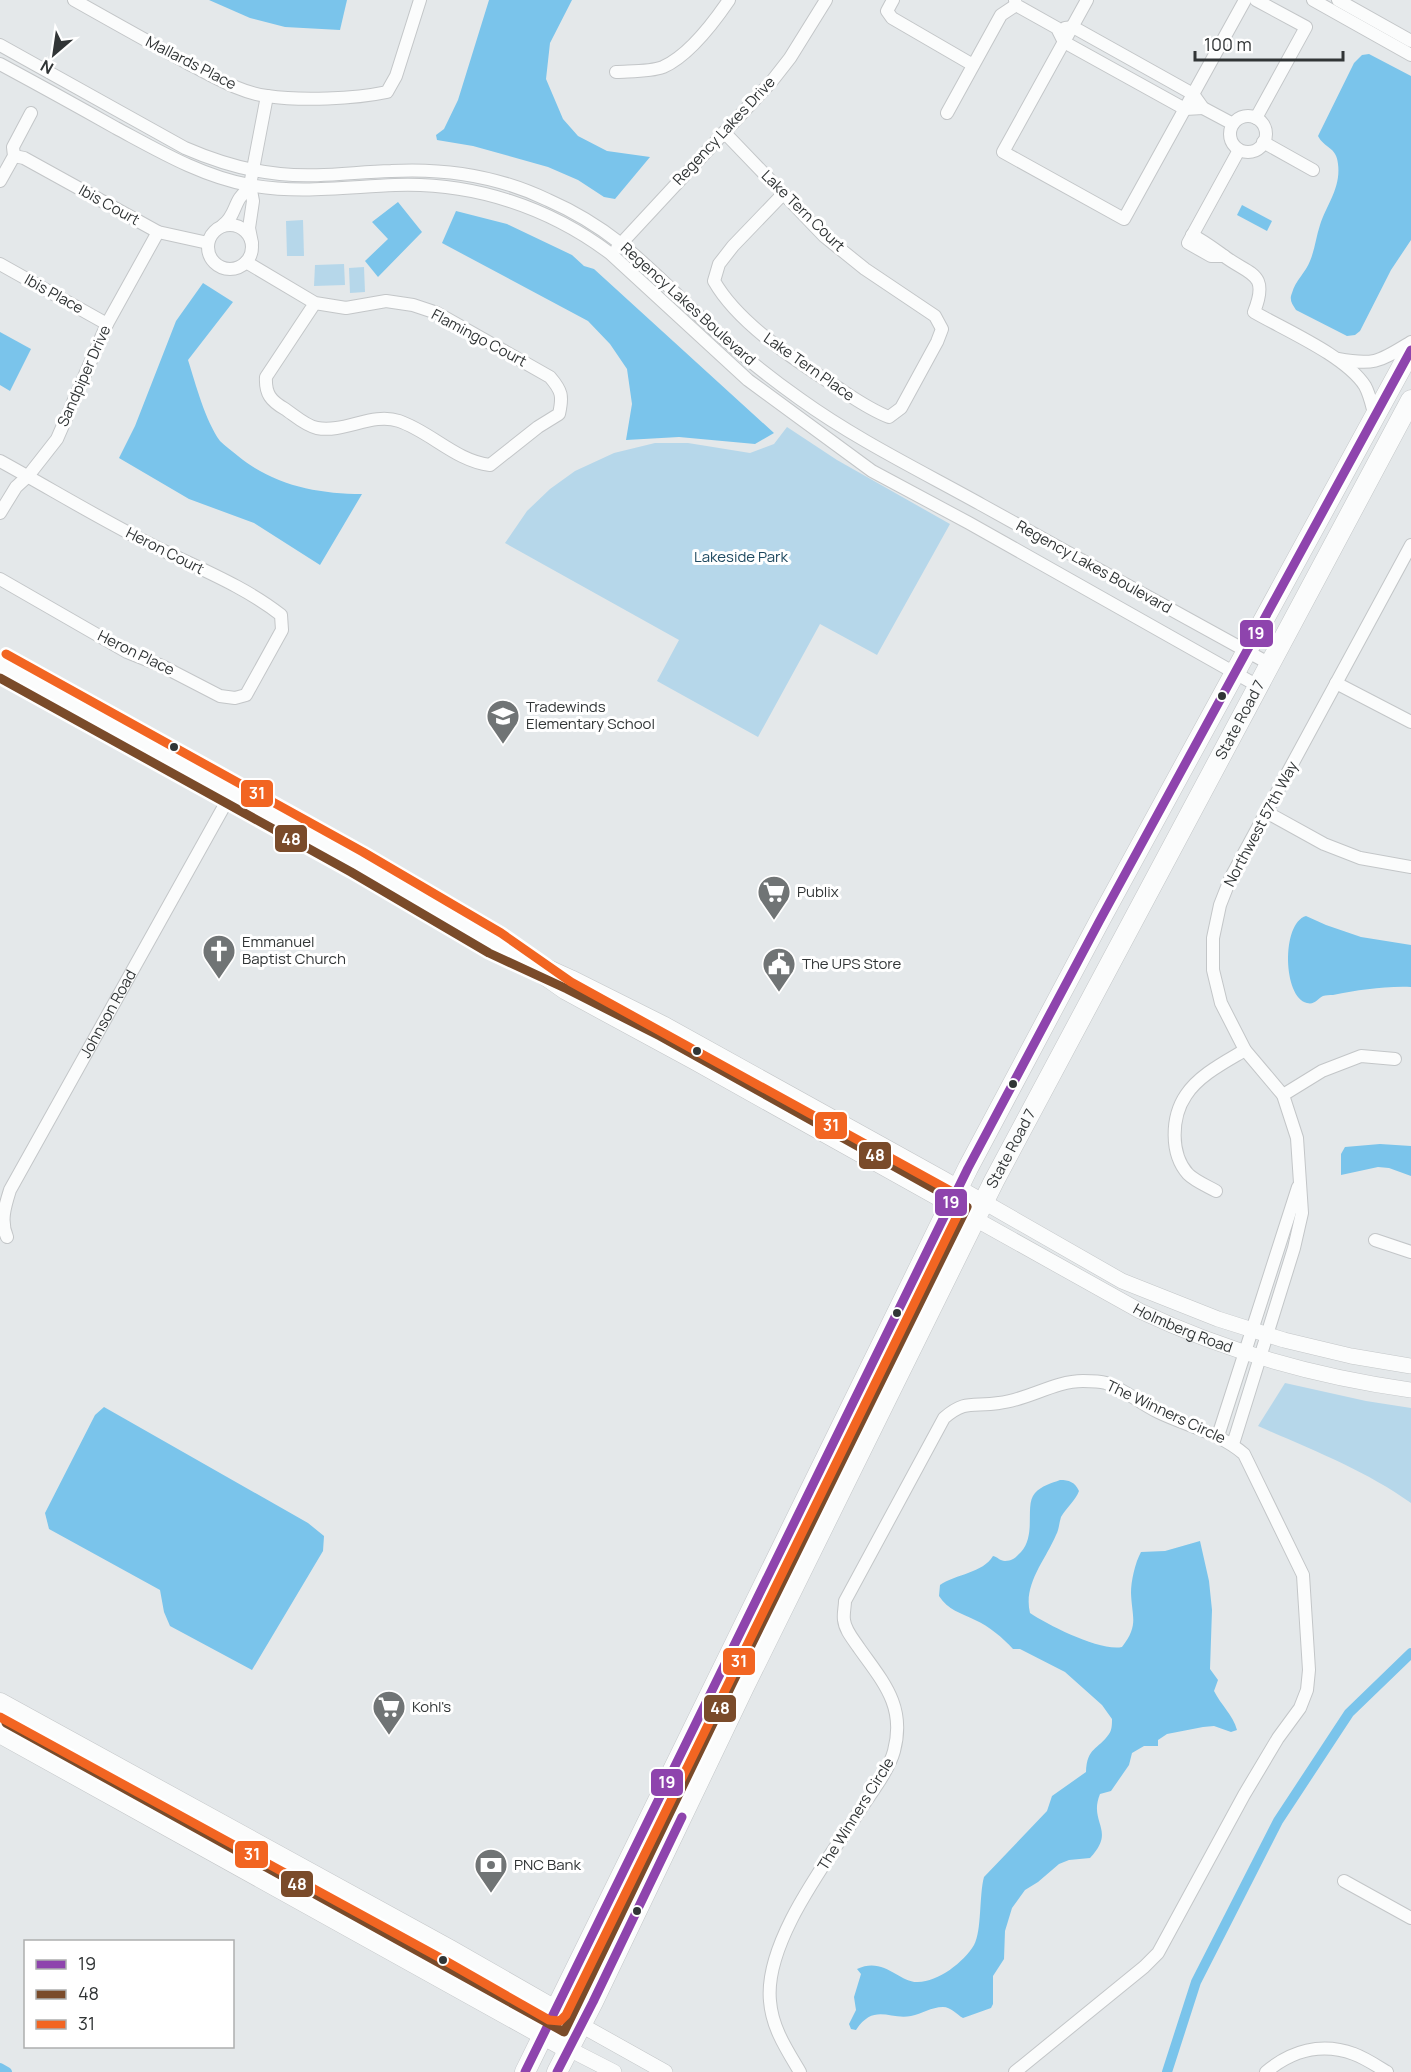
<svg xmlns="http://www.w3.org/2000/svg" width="1411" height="2072" font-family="Manrope,sans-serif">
  <rect width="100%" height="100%" fill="#e4e8ea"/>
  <g fill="#b6d7ea">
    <polygon points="303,220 304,256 287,256 286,221"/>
    <polygon points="344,264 345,285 314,286 315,265"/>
    <polygon points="364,267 365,292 350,293 349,268"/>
    <polygon points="787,427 837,460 950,524 877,655 820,624 758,737 657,681 679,640 505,543 527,511 550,489 575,471 614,453 655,443 688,443 750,453 774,444"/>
    <path d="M1285 1383 1366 1401 1411 1408V1503C1365 1470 1310 1449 1258 1426Z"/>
  </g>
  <g fill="#7ac4eb">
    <polygon points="209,0 347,0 340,30 285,27 250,18"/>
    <polygon points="489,0 572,0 550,43 546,79 563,119 578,136 607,151 650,157 615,199 604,197 578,180 548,167 473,146 437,140 436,135 444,129 458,100"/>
    <path d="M1369 54 1411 76V240L1391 270 1360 331 1355 335 1347 336 1296 310C1292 304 1289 300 1292 293 1295 281 1306 272 1310 261 1315 249 1316 237 1320 225 1327 204 1341 188 1338 164 1337 147 1324 148 1318 136L1354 63 1362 55Z"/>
    <polygon points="398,202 422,232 378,277 365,261 388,239 372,222"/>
    <polygon points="1242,205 1272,221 1267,231 1237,215"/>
    <polygon points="456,211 507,224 572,255 584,266 594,269 774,433 755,444 679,437 626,440 632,404 627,369 610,344 588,321 442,243"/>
    <path d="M203 283 233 302 188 360C196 385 205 420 220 441 225 446 232 451 238 456 273 485 317 494 362 494L320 565 254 523 189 499 119 458 135 426 176 321Z"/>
    <polygon points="0,332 31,349 10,391 0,385"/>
    <path d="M1306 916 1326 925 1361 937 1411 945V987C1384 986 1359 990 1333 995 1329 995 1326 995 1323 996 1317 999 1315 1005 1307 1003 1283 998 1281 923 1306 916Z"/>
    <polygon points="1380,1144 1411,1146 1411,1176 1389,1168 1378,1167 1341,1175 1341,1154 1345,1147"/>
    <polygon points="104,1407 308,1523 324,1536 323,1551 252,1670 170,1626 164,1612 160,1590 49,1529 45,1513 95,1415"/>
    <path d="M1060 1480C1069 1480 1075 1482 1079 1491 1076 1500 1066 1508 1061 1517 1059 1523 1059 1530 1056 1535 1045 1561 1023 1584 1030 1613 1048 1625 1101 1652 1122 1647 1139 1625 1132 1618 1131 1593 1131 1581 1135 1563 1141 1552L1165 1551 1200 1541 1209 1581 1212 1610 1210 1669 1218 1680 1214 1691C1221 1705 1233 1715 1237 1730L1231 1732 1214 1726 1203 1727 1167 1734 1158 1740V1746H1144L1132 1753 1129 1765 1111 1791 1100 1794C1088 1823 1117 1830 1090 1858L1069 1860 1059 1864 1038 1882 1025 1890 1012 1908 1005 1931 1004 1959 993 1976V2004L991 2008 963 2018C956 2014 951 2007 943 2007 931 2007 922 2014 911 2016 889 2020 874 2003 856 2030L851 2029 849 2024 856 2010 854 1997 861 1974 857 1969C884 1956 899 1983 918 1982 938 1982 964 1962 974 1945 982 1931 979 1895 984 1877L1047 1811 1052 1796 1086 1772C1087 1747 1098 1750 1109 1734 1112 1730 1112 1724 1112 1719L1102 1705 1065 1672 1020 1649H1013C1003 1638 989 1626 975 1620 961 1613 948 1610 939 1596L940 1585C956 1574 983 1573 993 1556 998 1557 1000 1561 1005 1561 1013 1561 1016 1557 1021 1552 1037 1534 1024 1505 1035 1493 1041 1486 1052 1483 1060 1480Z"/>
  </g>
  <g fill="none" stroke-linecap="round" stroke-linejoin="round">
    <g stroke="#7ac4eb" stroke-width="10">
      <polyline points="0,2068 7,2072"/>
      <polyline points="1167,2072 1196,1982 1278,1821 1349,1713 1411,1653"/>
    </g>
    <g stroke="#c3c6c8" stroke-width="14">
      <g id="minor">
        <path d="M74 0C113 22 152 44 191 65 215 77 241 93 267 96 301 101 354 99 387 92L396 76 420 0"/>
        <polyline points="893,0 887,11 892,18 973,65"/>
        <polyline points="1015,0 1016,5 1057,28 1064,42 1185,109 1203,108"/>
        <polyline points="1087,0 1003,152 1124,219 1245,0"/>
        <polyline points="1313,0 1411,55"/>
        <polyline points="1338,0 1411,41"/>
        <polyline points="1065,28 1073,27 1193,94 1203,108 1233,124"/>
        <path d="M0 45 185 148C215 161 246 171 280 174 317 178 354 172 391 171 445 168 500 177 548 200 612 228 646 265 695 312 728 344 763 373 800 399 857 440 921 471 982 505 1078 558 1174 612 1270 664"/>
        <path d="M0 64C39 85 77 106 116 128 159 151 201 176 249 185 298 194 346 187 395 185 473 182 549 207 611 254L748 380 872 471 969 523 1258 686"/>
        <path d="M616 72C630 71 650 72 663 67 688 56 714 22 729 0"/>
        <polyline points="947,113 1001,15 1016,5"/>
        <circle cx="1248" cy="134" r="18"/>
        <polyline points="1256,118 1306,27 1256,0"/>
        <path d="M724 132 824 236 865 269 935 316 942 329 937 342 901 408 889 417C868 409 851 396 832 384 791 357 738 323 714 281L719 264 733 246 783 194"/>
        <polyline points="1263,142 1313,170"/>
        <polyline points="14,156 24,158 158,232 208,243"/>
        <polyline points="0,181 14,156 13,147 31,113"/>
        <circle cx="230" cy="247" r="22"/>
        <path d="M223 225C237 215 233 199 249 189"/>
        <path d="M1192 235C1204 241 1213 248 1224 256 1249 275 1270 272 1254 312 1285 330 1346 356 1365 386 1370 395 1372 406 1375 417"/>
        <polyline points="252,243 249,228 253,201 250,185 267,96"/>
        <polyline points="617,248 772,81 790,58 826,0"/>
        <polyline points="1224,256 1211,256 1188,243 1239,150"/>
        <path d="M246 262 315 303 346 308 386 301 413 305 437 313 550 377C562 391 563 396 559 414L538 427 490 465C456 461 431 432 399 421 372 412 345 433 317 428 306 426 294 415 285 409 271 401 265 394 266 377L315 303"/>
        <polyline points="0,264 107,324"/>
        <path d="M1338 359C1375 366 1380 361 1411 342"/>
        <path d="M0 461C51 489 100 519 152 545 195 567 243 585 281 615L282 630 246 695 235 698 220 696 162 666 127 652 0 579"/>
        <polyline points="0,513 16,487 28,476 57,439 107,324 158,232"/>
        <polyline points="1336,683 1411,722"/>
        <polyline points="1266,812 1324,844 1360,858 1411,867"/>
        <polyline points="1283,1095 1322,1071 1361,1056 1395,1059"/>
        <path d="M1216 1191C1207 1186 1195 1181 1188 1174 1170 1154 1171 1117 1186 1095 1199 1075 1225 1062 1245 1050"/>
        <path id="s1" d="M7 1237C0 1221 5 1206 10 1190L232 792"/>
        <polyline points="1375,1240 1411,1252"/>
        <polyline points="1218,1436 1298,1187"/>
        <polyline points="1233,1444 1294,1248 1302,1213 1297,1138 1283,1095 1245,1050 1221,1003 1213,970 1213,938 1220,905 1231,877 1411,545"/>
        <polyline points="1344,1881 1411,1918"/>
        <path d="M800 2072C787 2050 772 2028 770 2001 764 1941 829 1859 860 1810 871 1793 889 1770 894 1751 906 1706 883 1682 859 1648 853 1639 845 1630 844 1620 843 1614 845 1607 845 1601L944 1418C966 1399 973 1407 999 1403 1028 1400 1054 1381 1083 1381 1090 1381 1099 1381 1106 1383 1125 1390 1140 1403 1158 1412 1187 1426 1220 1433 1244 1454L1303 1575 1309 1670 1307 1690 1300 1708 1278 1738 1244 1795 1158 1953 1144 1967 1015 2072"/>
        <path d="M1266 2072C1291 2051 1321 2042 1354 2054 1365 2058 1377 2066 1387 2072"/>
      </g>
    </g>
    <g stroke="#c3c6c8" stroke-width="16">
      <g id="tertiary">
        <polyline points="0,664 357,862 495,943 572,978 666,1025 942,1178 1122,1281 1218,1319 1284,1340 1351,1356 1411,1366"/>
        <path id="s2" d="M525 964 565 992 694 1062 1140 1311C1227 1352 1317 1377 1411 1390"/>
        <polyline points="581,2025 665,2072"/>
        <polyline points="569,2049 614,2072"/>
      </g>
    </g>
    <g stroke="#c3c6c8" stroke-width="21">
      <g id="primary">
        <polyline points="0,1703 450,1950 581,2025"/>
        <polyline points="0,1733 569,2049"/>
        <polyline points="525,2072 968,1168 1100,920 1411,350"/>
        <path id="s3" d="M557 2072 593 2002 744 1687 994 1181 1411 400"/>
      </g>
    </g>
    <use href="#minor" stroke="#fbfcfc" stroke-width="12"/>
    <use href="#tertiary" stroke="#fbfcfc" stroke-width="15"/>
    <use href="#primary" stroke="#fbfcfc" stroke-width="20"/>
    <g stroke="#fff" stroke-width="14">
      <g id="bus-1">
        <polyline points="525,2072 968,1168 1100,920 1411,350"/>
        <polyline points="557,2072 593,2002 682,1817"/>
      </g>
    </g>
    <g stroke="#fff" stroke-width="14">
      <polyline id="bus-2" points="0,678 351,872 489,953 567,989 660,1036 967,1207 733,1682 564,2032 6,1723"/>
    </g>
    <g stroke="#fff" stroke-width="14">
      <polyline id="bus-3" points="0,1717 444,1960 549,2020 560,2021 566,2015 962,1206 961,1200 956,1194 571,982 501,933 363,852 6,654"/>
    </g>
    <use href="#bus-1" stroke="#8e44ad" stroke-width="9"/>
    <use href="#bus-2" stroke="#7a4b2a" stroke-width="9"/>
    <use href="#bus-3" stroke="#f26522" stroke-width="9"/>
  </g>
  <defs>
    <g id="school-pin" transform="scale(1.725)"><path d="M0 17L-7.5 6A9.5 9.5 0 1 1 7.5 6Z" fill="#707475" stroke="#fff"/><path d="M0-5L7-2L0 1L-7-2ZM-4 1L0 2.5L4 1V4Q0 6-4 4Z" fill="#fff"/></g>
    <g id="supermarket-pin" transform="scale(1.725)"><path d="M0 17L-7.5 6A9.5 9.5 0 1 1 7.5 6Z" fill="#707475" stroke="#fff"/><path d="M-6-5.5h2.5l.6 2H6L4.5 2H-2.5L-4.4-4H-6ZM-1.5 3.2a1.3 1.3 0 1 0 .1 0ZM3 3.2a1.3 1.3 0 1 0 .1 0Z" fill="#fff"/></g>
    <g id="church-pin" transform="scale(1.725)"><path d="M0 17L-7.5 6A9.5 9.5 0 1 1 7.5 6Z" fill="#707475" stroke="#fff"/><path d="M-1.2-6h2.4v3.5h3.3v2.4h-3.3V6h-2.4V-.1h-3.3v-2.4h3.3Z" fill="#fff"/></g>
    <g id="civic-pin" transform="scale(1.725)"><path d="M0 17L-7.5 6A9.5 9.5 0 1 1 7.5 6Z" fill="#707475" stroke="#fff"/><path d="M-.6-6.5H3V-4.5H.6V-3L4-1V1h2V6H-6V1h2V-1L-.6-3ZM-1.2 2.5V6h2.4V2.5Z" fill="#fff"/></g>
    <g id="bank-pin" transform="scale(1.725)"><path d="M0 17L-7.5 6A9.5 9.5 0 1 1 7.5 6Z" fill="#707475" stroke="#fff"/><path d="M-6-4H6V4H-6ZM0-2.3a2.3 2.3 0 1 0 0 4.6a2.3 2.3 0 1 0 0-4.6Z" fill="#fff"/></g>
  </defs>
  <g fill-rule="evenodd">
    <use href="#school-pin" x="503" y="716"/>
    <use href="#supermarket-pin" x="774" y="892"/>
    <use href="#church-pin" x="219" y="951"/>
    <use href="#civic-pin" x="779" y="964"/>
    <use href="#supermarket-pin" x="389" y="1707"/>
    <use href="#bank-pin" x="491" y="1865"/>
  </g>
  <g fill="#313536" stroke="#fff" stroke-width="2">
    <circle cx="1222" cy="696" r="5"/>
    <circle cx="174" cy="747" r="5"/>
    <circle cx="697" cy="1051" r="5"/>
    <circle cx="1013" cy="1084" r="5"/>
    <circle cx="897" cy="1313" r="5"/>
    <circle cx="637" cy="1911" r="5"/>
    <circle cx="443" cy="1960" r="5"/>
  </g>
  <g text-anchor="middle" stroke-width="6" stroke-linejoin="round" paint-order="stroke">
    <g font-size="15" fill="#313536" stroke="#fff">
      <text transform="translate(191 63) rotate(27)" y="5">Mallards Place</text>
      <text transform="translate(724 131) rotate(-47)" y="5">Regency Lakes Drive</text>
      <text transform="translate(109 205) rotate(29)" y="5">Ibis Court</text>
      <text transform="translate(803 211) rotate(44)" y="5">Lake Tern Court</text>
      <text transform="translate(54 294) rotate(29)" y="5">Ibis Place</text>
      <text transform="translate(688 304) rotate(42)" y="5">Regency Lakes Boulevard</text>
      <text transform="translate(479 338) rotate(28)" y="5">Flamingo Court</text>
      <text transform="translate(809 367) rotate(35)" y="5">Lake Tern Place</text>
      <text transform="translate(84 376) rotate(-66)" y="5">Sandpiper Drive</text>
      <text transform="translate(165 551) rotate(27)" y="5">Heron Court</text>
      <text transform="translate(1094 567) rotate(29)" y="5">Regency Lakes Boulevard</text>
      <text transform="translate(136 653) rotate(26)" y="5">Heron Place</text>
      <text dy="5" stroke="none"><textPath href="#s3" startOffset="1515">State Road 7</textPath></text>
      <text transform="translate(1261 824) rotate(-62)" y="5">Northwest 57th Way</text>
      <text dy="5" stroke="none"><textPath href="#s1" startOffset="250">Johnson Road</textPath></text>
      <text dy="5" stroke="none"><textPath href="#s3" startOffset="1029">State Road 7</textPath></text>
      <text dy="5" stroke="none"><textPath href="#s2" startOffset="753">Holmberg Road</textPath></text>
      <text transform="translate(1166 1412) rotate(25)" y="5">The Winners Circle</text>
      <text transform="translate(856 1814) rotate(-58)" y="5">The Winners Circle</text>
    </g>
    <g font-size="15" fill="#1e4960" stroke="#fff">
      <text x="741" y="562">Lakeside Park</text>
    </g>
    <g font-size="15" fill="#313536" stroke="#fff" text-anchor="start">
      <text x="526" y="712">Tradewinds<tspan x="526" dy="17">Elementary School</tspan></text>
      <text x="797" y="897">Publix</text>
      <text x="242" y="947">Emmanuel<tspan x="242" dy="17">Baptist Church</tspan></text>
      <text x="802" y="969">The UPS Store</text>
      <text x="412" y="1712">Kohl's</text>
      <text x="514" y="1870">PNC Bank</text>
    </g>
  </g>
  <g stroke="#fff" stroke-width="2">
    <rect x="1239" y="619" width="35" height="29" rx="6" fill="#8e44ad"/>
    <rect x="240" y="779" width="34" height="29" rx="6" fill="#f26522"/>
    <rect x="274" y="824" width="34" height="29" rx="6" fill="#7a4b2a"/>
    <rect x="814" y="1111" width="34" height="29" rx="6" fill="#f26522"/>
    <rect x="858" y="1141" width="34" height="29" rx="6" fill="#7a4b2a"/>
    <rect x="934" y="1188" width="34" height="29" rx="6" fill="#8e44ad"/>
    <rect x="722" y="1647" width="34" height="29" rx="6" fill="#f26522"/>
    <rect x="703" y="1694" width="34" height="29" rx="6" fill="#7a4b2a"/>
    <rect x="650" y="1768" width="34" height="29" rx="6" fill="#8e44ad"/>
    <rect x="234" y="1840" width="35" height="29" rx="6" fill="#f26522"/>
    <rect x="280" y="1870" width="34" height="28" rx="6" fill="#7a4b2a"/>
  </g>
  <g font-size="16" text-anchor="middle" font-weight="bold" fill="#fff">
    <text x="1256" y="639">19</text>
    <text x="257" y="799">31</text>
    <text x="291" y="845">48</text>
    <text x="831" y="1131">31</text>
    <text x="875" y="1161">48</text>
    <text x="951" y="1208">19</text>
    <text x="739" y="1667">31</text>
    <text x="720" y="1714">48</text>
    <text x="667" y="1788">19</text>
    <text x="252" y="1860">31</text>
    <text x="297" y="1890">48</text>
  </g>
  <rect x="24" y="1940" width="210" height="108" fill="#ffffff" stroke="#adaeaf" stroke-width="1.5"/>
  <rect x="36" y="1960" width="30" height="9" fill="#8e44ad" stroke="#adaeaf" stroke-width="1.5"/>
  <text x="78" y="1970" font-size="18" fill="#313536">19</text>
  <rect x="36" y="1990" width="30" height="9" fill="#7a4b2a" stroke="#adaeaf" stroke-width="1.5"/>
  <text x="78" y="2000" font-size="18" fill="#313536">48</text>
  <rect x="36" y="2020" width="30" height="9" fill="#f26522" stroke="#adaeaf" stroke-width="1.5"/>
  <text x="78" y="2030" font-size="18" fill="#313536">31</text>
  <g transform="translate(54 54) rotate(209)" stroke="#ffffff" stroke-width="4.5" paint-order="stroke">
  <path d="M0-4.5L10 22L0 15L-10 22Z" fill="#313536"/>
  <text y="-9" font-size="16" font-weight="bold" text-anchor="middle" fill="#313536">N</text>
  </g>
  <path d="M1195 51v9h148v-9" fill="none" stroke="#313536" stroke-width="3"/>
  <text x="1204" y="51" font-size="18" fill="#313536" stroke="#ffffff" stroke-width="4.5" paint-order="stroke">100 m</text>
</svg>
